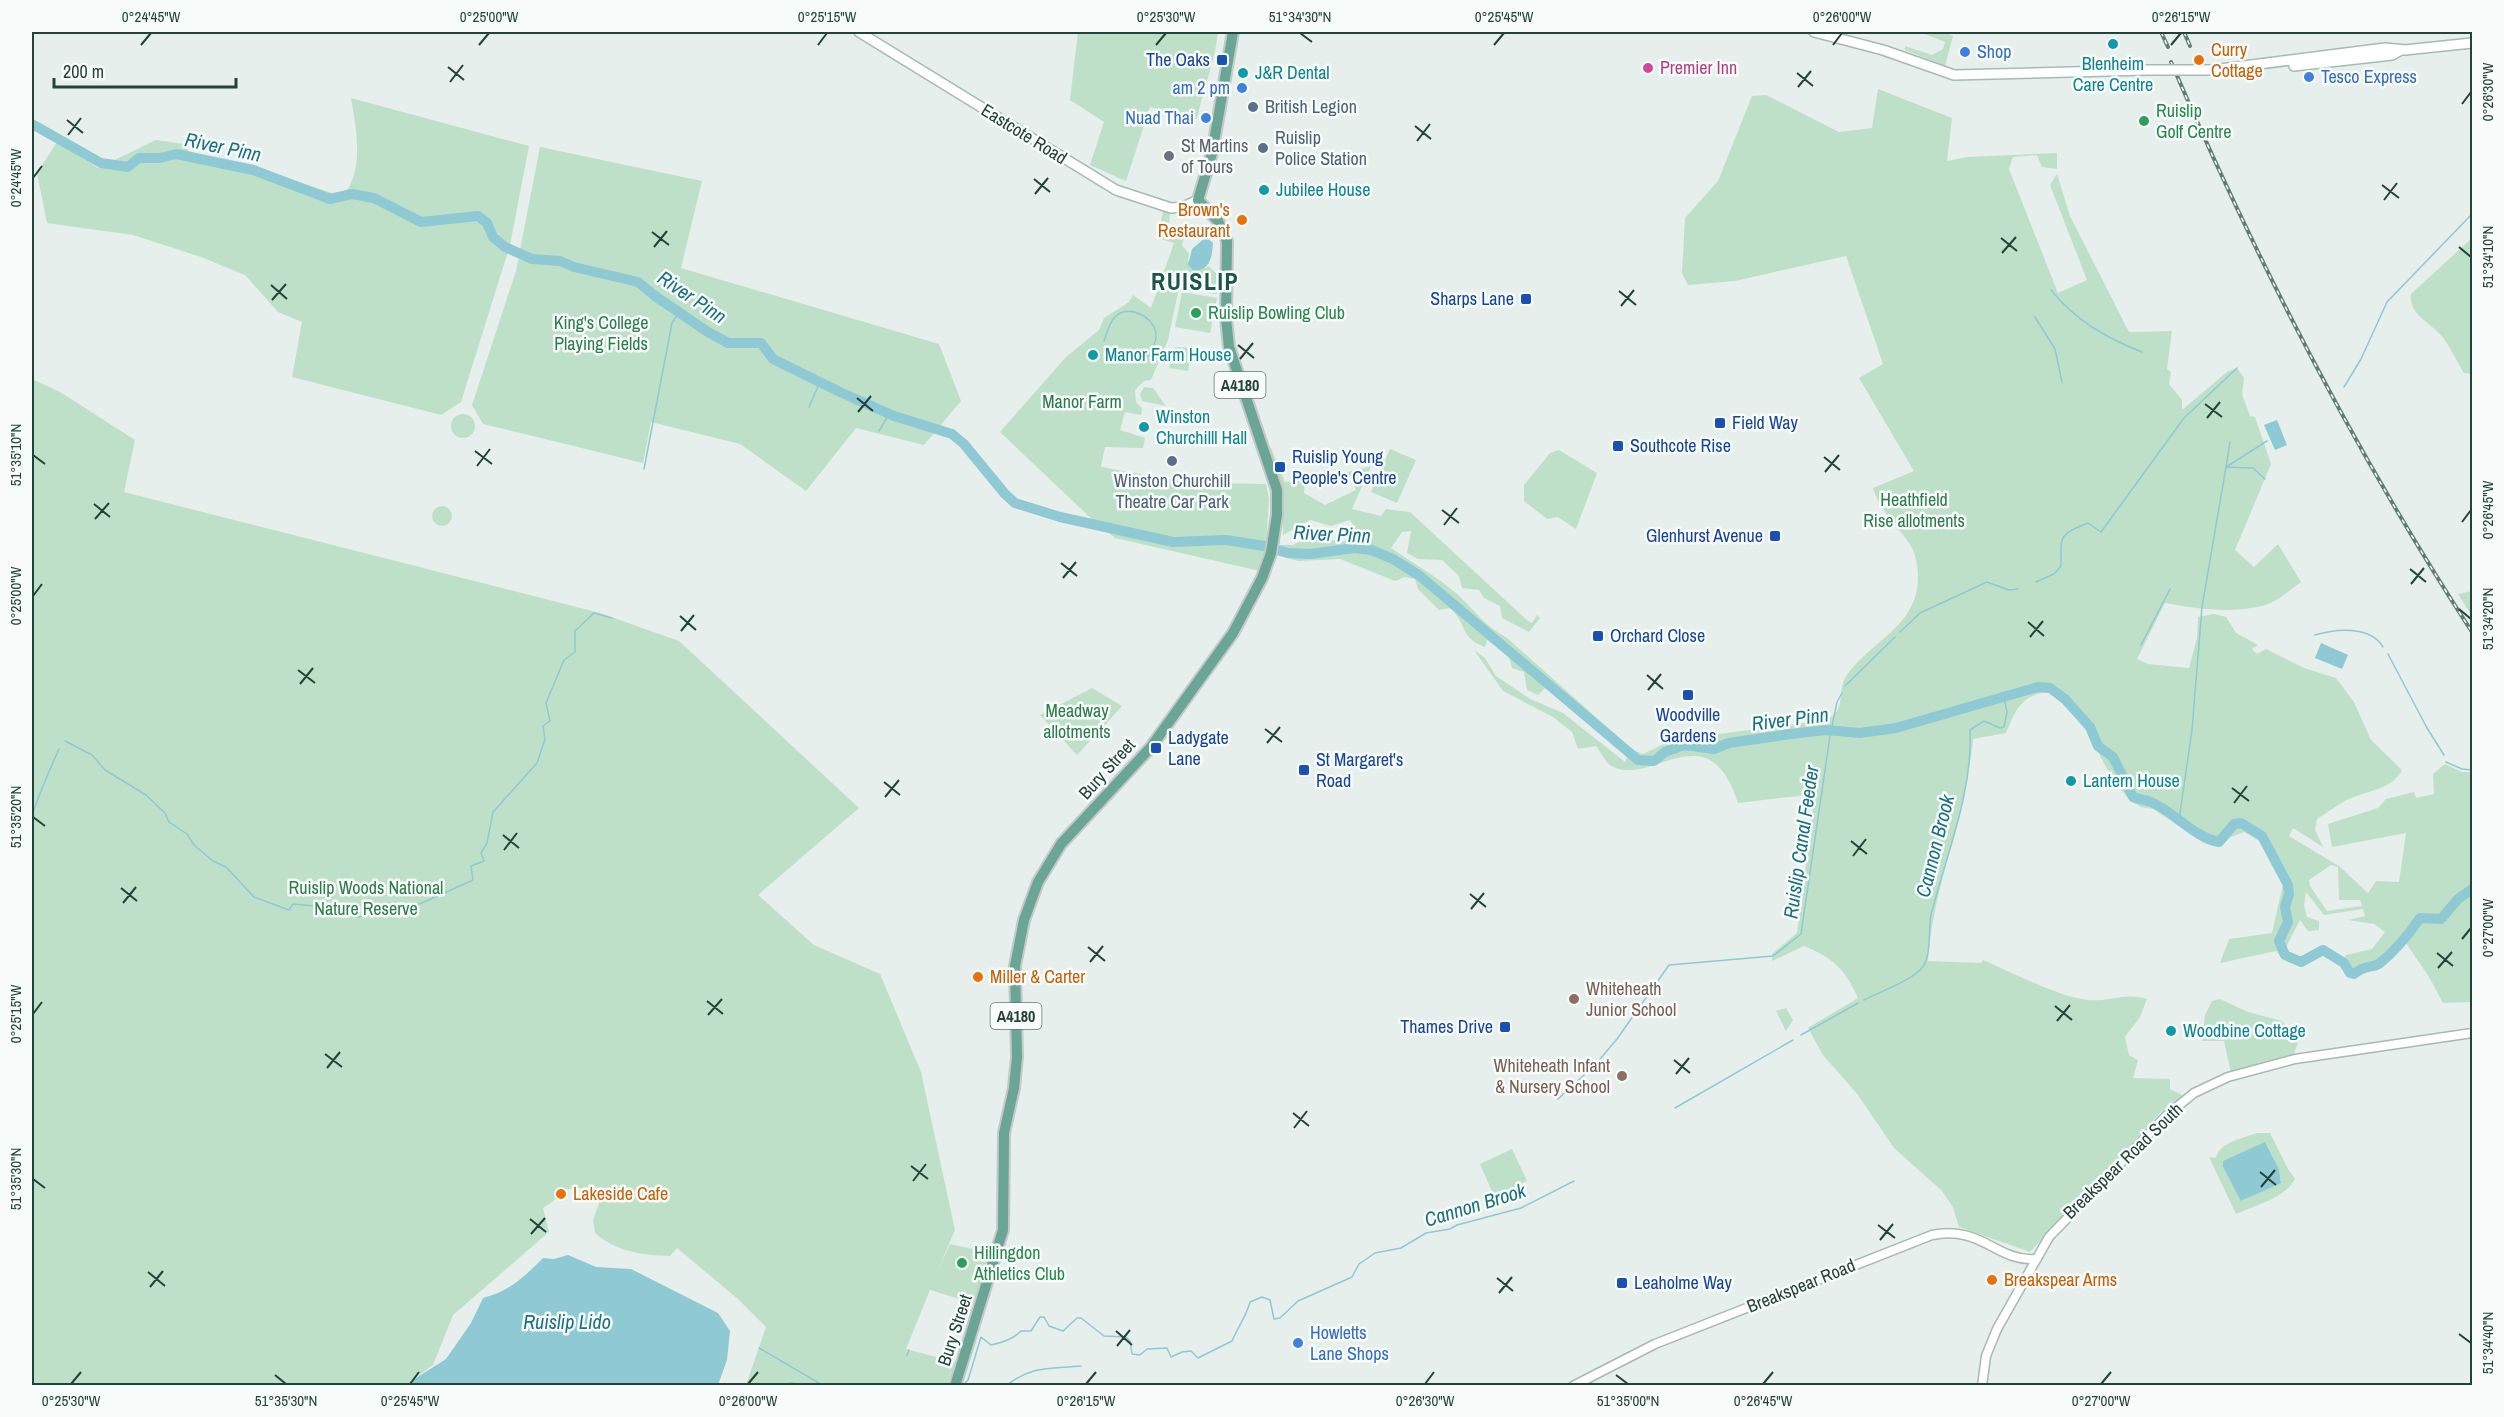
<svg xmlns="http://www.w3.org/2000/svg" width="2504" height="1417" font-family="'Archivo Narrow',sans-serif">
  <rect width="100%" height="100%" fill="#e6efeb"/>
  <g fill="#bfe0c8" fill-rule="evenodd">
    <path d="M1078 32H1218C1215 62 1203 89 1197 119L1150 107 1126 181 1090 165 1104 122 1070 100Z"/>
    <polygon points="1920,32 1944,32 1953,36 1945,66 1905,50 1905,46 1932,55 1943,49 1945,42"/>
    <path d="M1878 89 1952 118 1947 161 1968 157 2057 153V169L2042 167 2037 155 2013 157 2009 169 2058 293 2087 280 2050 185 2057 174 2070 216 2129 332 2172 331 2167 369 2171 372 2169 384 2182 400V410L2228 371 2237 368 2244 378 2242 394 2250 416 2255 417 2271 464 2235 550 2254 567 2278 544 2301 582C2290 590 2278 601 2265 605 2234 614 2196 609 2165 603L2137 659 2148 664 2189 668 2197 638 2198 617 2214 614 2226 617 2236 633 2258 645 2252 649 2257 654 2266 649 2304 668 2336 678 2354 702 2371 740 2402 770C2392 790 2368 790 2349 799 2338 804 2327 813 2317 819L2315 830 2323 847 2293 828 2289 836 2339 866 2368 893 2376 881 2399 882 2406 833 2332 847 2328 824 2378 808 2386 799 2414 792 2416 798 2434 794 2433 774 2445 764 2462 772H2472V1002L2443 1003 2429 977 2406 943 2382 966 2354 978 2347 975 2340 965 2346 955 2372 949 2385 932 2374 924 2348 920 2365 916 2363 909 2324 915 2306 892 2304 905 2307 917 2319 921V930L2308 931 2300 920 2281 957 2276 951 2220 963 2229 939 2272 933 2283 884 2261 842 2244 832 2231 837 2218 847 2204 843 2153 809 2141 807 2130 800 2114 782 2082 722 2050 692C2022 694 2016 709 2006 733L1973 739C1966 816 1933 886 1928 961L1981 963 1983 960C2011 972 2059 997 2088 1000 2110 1002 2125 992 2147 999L2140 1017 2125 1037 2129 1055 2138 1060 2133 1078 2170 1079V1089L2186 1097 2162 1111 2030 1252 1959 1227 1953 1207 1941 1190 1894 1148 1858 1095 1823 1055 1808 1028 1858 998C1845 969 1833 958 1804 946L1772 961V954L1797 933 1815 794 1738 803C1708 708 1649 791 1610 765 1605 761 1600 751 1596 746L1578 749 1572 732 1553 717 1503 691 1474 650 1485 658 1496 676 1530 699 1563 713 1625 762 1627 757 1546 687 1538 695 1527 690 1524 672 1512 668 1509 657 1487 640 1485 647C1459 637 1468 625 1450 608L1439 610 1418 589 1415 579 1405 577 1395 581 1340 559 1298 561 1276 555 1280 545H1293L1311 536 1344 542 1354 526 1350 520 1331 526 1310 520 1283 535 1282 489 1266 454 1271 448 1285 482 1305 480 1304 493 1325 505 1356 490 1348 472 1371 466 1352 509 1381 516 1386 509 1410 512 1528 621 1532 623 1537 615 1540 618 1529 632 1502 618 1500 606 1484 598 1479 590 1462 588 1459 576 1442 560 1418 559 1407 553 1411 531 1402 532 1391 548C1413 563 1436 576 1457 594 1474 610 1486 627 1507 638L1633 750 1643 754 1672 740 1804 723 1827 725 1829 718C1847 709 1836 690 1847 675 1872 640 1918 626 1918 577 1918 567 1916 555 1911 546 1898 526 1880 512 1873 488L1914 471 1859 378 1883 364 1846 256 1735 281 1688 285 1682 273 1685 218 1718 181 1752 96 1766 95 1839 132 1872 128ZM2331 865 2338 867 2339 900H2360L2362 906 2327 911 2310 886 2309 880Z"/>
    <path d="M351 98 529 146 510 245 461 402 441 415 292 377 302 322 278 312 245 275 201 257 133 235 47 223 37 173 57 142 98 168 156 140 184 144 189 152 252 166 332 193 346 192C364 166 356 128 351 98Z"/>
    <polygon points="540,147 702,181 681,268 939,344 961,401 924,445 856,428 806,491 740,444 651,422 643,463 483,424 472,405 516,271"/>
    <polygon points="1163,212 1170,213 1168,231 1173,230 1185,235 1182,245 1189,254 1188,261 1206,268 1208,266 1217,274 1217,294 1204,292 1206,285 1187,279 1185,283 1180,283 1168,340 1151,380 1144,381 1135,390 1136,402 1142,408 1141,415 1125,412 1120,430 1145,438 1143,448 1105,447 1101,467 1190,483 1266,484 1269,499 1266,546 1226,540 1173,542 1106,528 1097,524 1000,432 1066,357 1099,330 1104,318 1129,302 1133,295 1151,308 1174,243 1157,238"/>
    <path d="M2472 238V374L2464 373C2457 362 2452 350 2444 339 2433 323 2408 316 2411 294Z"/>
    <polygon points="1182,292 1217,298 1210,333 1175,327"/>
    <polygon points="1175,347 1191,348 1188,371 1169,368"/>
    <path d="M32 379 60 392 135 440 124 492 600 613 679 641 859 808 758 895 814 945 880 974 921 1072 955 1230 937 1272 950 1244 990 1253 976 1304 930 1290 906 1349 955 1362 948 1385H746L766 1327 738 1299 677 1248 670 1256C641 1255 617 1252 595 1233L593 1220 601 1198 581 1188 557 1190 556 1199 543 1208 549 1232 453 1315 433 1365 405 1385H32Z"/>
    <polygon points="1144,387 1153,388 1166,406 1142,401 1140,394"/>
    <circle cx="463" cy="426" r="12"/>
    <polygon points="1390,449 1416,460 1397,503 1371,492"/>
    <polygon points="1559,450 1597,473 1576,529 1558,517 1547,519 1524,501 1524,485 1550,453"/>
    <circle cx="442" cy="516" r="10"/>
    <polygon points="1106,531 1172,545 1226,543 1266,549 1260,571 1115,538"/>
    <polygon points="2472,591 2472,616 2458,594"/>
    <polygon points="1092,688 1122,706 1077,755 1040,715"/>
    <polygon points="2220,999 2248,1012 2282,1021 2299,1039 2292,1060 2231,1073 2224,1041 2202,1041 2205,1015 2212,1001"/>
    <polygon points="1786,1008 1793,1020 1786,1031 1776,1011"/>
    <path d="M2257 1133H2270L2288 1169 2295 1179C2284 1199 2256 1205 2236 1214L2209 1157 2216 1158C2219 1142 2244 1138 2257 1133ZM2267 1145 2279 1169 2281 1181 2242 1201 2223 1167V1161Z"/>
    <polygon points="1512,1149 1527,1181 1494,1196 1480,1164"/>
  </g>
  <g fill="#8ec9d4">
    <path d="M1206 237 1213 243C1212 258 1210 270 1194 271L1188 265 1192 249Z"/>
    <polygon points="2277,420 2287,445 2275,450 2264,425"/>
    <polygon points="2321,643 2348,655 2342,669 2315,658"/>
    <polygon points="2265,1142 2279,1169 2281,1183 2241,1201 2223,1167 2223,1161"/>
    <path d="M568 1255 596 1267 631 1269 718 1313 730 1331 727 1360 718 1385H405L446 1359 471 1323 483 1298C509 1292 525 1276 543 1258L554 1259Z"/>
  </g>
  <g fill="none" stroke-linecap="round" stroke-linejoin="round">
    <g stroke="#8ec9d4" stroke-width="1.5">
      <path d="M2051 290C2075 320 2106 338 2142 352"/>
      <polyline points="2035,317 2055,349 2062,382"/>
      <path d="M1104 341C1107 333 1109 322 1116 316 1130 303 1158 319 1156 338 1155 345 1150 352 1146 359"/>
      <polyline points="2344,387 2361,359 2387,302 2472,214"/>
      <polyline points="809,407 820,382"/>
      <polyline points="879,431 889,414"/>
      <polyline points="2230,442 2226,467 2253,468 2265,479"/>
      <polyline points="644,469 672,323 679,312"/>
      <path d="M2036 582 2054 574 2061 566C2061 535 2058 535 2088 523L2101 532 2184 418 2237 368"/>
      <polyline points="1900,632 1920,613 1987,582 2009,590 2018,589"/>
      <path d="M2315 635C2335 629 2370 625 2383 647"/>
      <polyline points="2141,645 2170,589"/>
      <polyline points="2388,654 2427,728 2444,755"/>
      <polyline points="1845,686 1895,637"/>
      <polyline points="65,741 92,755 105,770 146,795 165,813 169,822 187,834 194,845 213,861 226,867 254,897 289,910 293,904 326,907 357,917 404,911 473,880 471,866 484,861 481,853 487,843 493,812 537,763 545,739 543,726 550,721 546,703 564,660 575,652 575,631 594,613 612,618"/>
      <polyline points="2446,762 2462,769 2472,770"/>
      <path d="M32 815C40 792 49 771 59 749"/>
      <polyline points="2179,820 2192,730 2202,607 2226,467 2267,441"/>
      <path d="M1864 1000C1881 991 1907 983 1921 969 1932 958 1928 930 1931 915 1946 855 1973 793 1970 730L1984 721 2000 728 2004 727 2007 712 2004 698"/>
      <polyline points="1801,1035 1858,1003"/>
      <polyline points="1558,1099 1595,1065 1617,1039 1669,965 1773,956 1801,934 1830,736 1837,702 1842,693"/>
      <polyline points="1675,1108 1793,1040"/>
      <polyline points="759,1348 824,1386"/>
      <polyline points="907,1355 909,1350"/>
      <polyline points="784,1386 791,1383 812,1386"/>
      <path d="M962 1386 968 1380 981 1337 991 1345C1003 1342 1012 1340 1021 1331H1031L1040 1317H1044L1049 1326 1063 1331 1077 1318H1081L1104 1336 1126 1337 1130 1341 1132 1354 1140 1355 1147 1349 1167 1348 1171 1357 1182 1352 1191 1351 1198 1358 1232 1341C1238 1327 1246 1317 1250 1302L1262 1297 1270 1300 1274 1319 1280 1318 1298 1301 1352 1277 1359 1264 1375 1253 1401 1248 1426 1233 1450 1229 1457 1225 1521 1208 1574 1181"/>
      <path d="M1006 1386C1032 1365 1050 1369 1081 1366"/>
    </g>
    <path stroke="#8ec9d4" stroke-width="10" d="M32 124 101 163 128 167 139 158H160L176 154 253 170 330 199 352 194 374 198 421 222 478 216 487 223 493 237 505 247 532 259 560 261 574 267 638 282 655 296 708 332 728 343H761L773 359 842 393 894 416 952 434 964 444 1005 494 1015 503 1060 517 1173 542 1226 540 1264 546 1288 553 1310 554 1355 548 1371 550 1393 559 1420 576 1638 760 1654 761 1665 752 1684 745 1714 749 1729 743 1791 734 1826 730 1860 733 1896 728 2038 687 2050 688 2065 699 2090 727 2098 746 2113 757 2133 797C2139 800 2144 799 2151 802 2175 812 2193 837 2219 842L2234 824 2241 823 2262 836 2288 885 2289 894 2285 907 2288 922 2279 941 2285 955 2301 962 2323 950 2344 963 2350 973 2354 974C2365 964 2371 969 2380 963 2395 951 2409 934 2420 918L2441 919 2458 899 2472 889"/>
    <g stroke="#a8b8b2" stroke-width="11">
      <g id="tertiary">
        <path d="M1573 1386 1655 1344 1932 1235C1982 1225 1997 1262 2035 1259"/>
        <polyline points="1982,1386 1986,1356 1997,1329 2049,1237 2167,1115 2194,1093 2228,1077 2295,1059 2472,1033"/>
      </g>
    </g>
    <g stroke="#a4bbb3" stroke-width="12">
      <g id="secondary">
        <polyline points="859,32 1116,190 1171,208 1183,207 1198,200"/>
        <polyline points="1814,32 1883,50 1954,75 2146,70"/>
        <polyline points="2294,66 2392,55 2401,50"/>
        <polyline points="2212,70 2385,48 2405,50 2472,43"/>
      </g>
    </g>
    <g stroke="#c2cac8" stroke-width="14">
      <polyline id="primary" points="955,1386 1003,1230 1004,1133 1014,1088 1017,1057 1015,966 1024,920 1038,882 1061,844 1151,747 1233,633 1262,578 1271,553 1277,515 1277,490 1229,347 1226,318 1227,241 1218,221 1198,200 1212,153 1233,32"/>
    </g>
    <use href="#tertiary" stroke="#fff" stroke-width="8"/>
    <use href="#secondary" stroke="#fff" stroke-width="9"/>
    <use href="#primary" stroke="#6aa596" stroke-width="10"/>
    <g stroke="#5f7d75" stroke-width="4">
      <g id="rail">
        <polyline points="2161,32 2168,47"/>
        <polyline points="2184,32 2190,46"/>
        <path d="M2171 62C2256 260 2355 452 2472 632"/>
      </g>
    </g>
    <use href="#rail" stroke="#f7fbf9" stroke-width="1.5" stroke-dasharray="4.5" stroke-linecap="butt"/>
    <g stroke="#a4bbb3" stroke-width="12" stroke-linecap="butt">
      <polyline id="secondary-bridge" points="2146,70 2212,70"/>
    </g>
    <use href="#secondary-bridge" stroke="#fff" stroke-width="9"/>
  </g>
  <path fill="none" stroke="#24423a" stroke-width="2" d="M1300 33 1312 42M141 45 151 33M479 45 489 33M818 45 827 33M1156 45 1166 33M1494 45 1504 33M1833 45 1842 33M2171 45 2181 33M448 67 464 80M1797 73 1813 86M450 82 463 65M1798 87 1811 71M2462 104 2471 92M67 120 83 133M1415 126 1431 139M68 135 81 118M1417 141 1430 124M33 178 42 166M1034 179 1050 192M2382 185 2399 198M1035 194 1048 178M2384 200 2397 183M652 232 669 245M2001 238 2017 251M654 247 667 231M2459 247 2471 257M2002 253 2016 237M271 285 287 299M1619 291 1636 305M272 300 286 284M1621 306 1634 290M1238 345 1254 358M1240 359 1253 343M857 398 873 411M2205 404 2222 417M858 412 871 396M2207 418 2220 402M475 451 492 464M33 455 45 464M1824 457 1840 470M477 466 490 449M1825 472 1839 455M94 504 110 517M1442 510 1459 523M95 519 109 503M2462 522 2471 510M1444 525 1457 508M1061 563 1077 576M2410 569 2426 582M1063 578 1076 562M2411 584 2424 568M33 596 42 584M2459 609 2471 619M680 616 696 630M2028 622 2044 636M681 631 694 615M2030 637 2043 621M298 670 315 683M1647 675 1663 689M300 684 313 668M1648 690 1661 674M1265 729 1282 742M1267 743 1280 727M884 782 900 795M2232 788 2249 801M885 797 899 780M2234 803 2247 786M33 817 45 826M503 835 519 848M1851 841 1867 854M504 850 517 833M1853 856 1866 839M121 888 137 901M1470 894 1486 907M123 903 136 887M1471 909 1484 893M2462 939 2471 928M1088 947 1105 961M2437 953 2453 966M1090 962 1103 946M2438 968 2452 952M707 1001 723 1014M2055 1006 2072 1020M33 1014 42 1002M708 1015 722 999M2057 1021 2070 1005M325 1054 342 1067M1674 1060 1690 1073M327 1068 340 1052M1676 1074 1689 1058M1293 1113 1309 1126M1294 1128 1307 1111M911 1166 928 1179M2260 1172 2276 1185M33 1179 45 1188M913 1181 926 1164M2261 1187 2275 1170M530 1219 546 1232M1878 1225 1895 1238M531 1234 545 1218M1880 1240 1893 1224M148 1272 165 1286M1497 1278 1513 1291M150 1287 163 1271M1499 1293 1512 1277M1116 1331 1132 1345M2459 1334 2471 1343M1117 1346 1130 1330M275 1375 286 1384M1616 1375 1628 1384M71 1384 81 1372M410 1384 419 1372M748 1384 758 1372M1086 1384 1096 1372M1425 1384 1434 1372M1763 1384 1773 1372M2101 1384 2111 1372"/>
  <g fill="#0f9aa8" stroke="#f7fbf9" stroke-width="2">
    <circle cx="2113" cy="44" r="6"/>
    <circle cx="1243" cy="73" r="6"/>
    <circle cx="1264" cy="190" r="6"/>
    <circle cx="1093" cy="355" r="6"/>
    <circle cx="1144" cy="427" r="6"/>
    <circle cx="2071" cy="781" r="6"/>
    <circle cx="2171" cy="1031" r="6"/>
  </g>
  <g fill="#3f7fe0" stroke="#f7fbf9" stroke-width="2">
    <circle cx="1965" cy="52" r="6"/>
    <circle cx="2309" cy="77" r="6"/>
    <circle cx="1242" cy="88" r="6"/>
    <circle cx="1206" cy="118" r="6"/>
    <circle cx="1298" cy="1343" r="6"/>
  </g>
  <g fill="#1a4fb4" stroke="#f7fbf9" stroke-width="2">
    <rect x="1216" y="54" width="12" height="12" rx="3"/>
    <rect x="1520" y="293" width="12" height="12" rx="3"/>
    <rect x="1714" y="417" width="12" height="12" rx="3"/>
    <rect x="1612" y="440" width="12" height="12" rx="3"/>
    <rect x="1274" y="461" width="12" height="12" rx="3"/>
    <rect x="1769" y="530" width="12" height="12" rx="3"/>
    <rect x="1592" y="630" width="12" height="12" rx="3"/>
    <rect x="1682" y="689" width="12" height="12" rx="3"/>
    <rect x="1150" y="742" width="12" height="12" rx="3"/>
    <rect x="1298" y="764" width="12" height="12" rx="3"/>
    <rect x="1499" y="1021" width="12" height="12" rx="3"/>
    <rect x="1616" y="1277" width="12" height="12" rx="3"/>
  </g>
  <g fill="#e8710a" stroke="#f7fbf9" stroke-width="2">
    <circle cx="2199" cy="60" r="6"/>
    <circle cx="1242" cy="220" r="6"/>
    <circle cx="978" cy="977" r="6"/>
    <circle cx="561" cy="1194" r="6"/>
    <circle cx="1992" cy="1280" r="6"/>
  </g>
  <circle fill="#d1479c" stroke="#f7fbf9" stroke-width="2" cx="1648" cy="68" r="6"/>
  <g fill="#5c6f8a" stroke="#f7fbf9" stroke-width="2">
    <circle cx="1253" cy="107" r="6"/>
    <circle cx="1263" cy="148" r="6"/>
    <circle cx="1172" cy="461" r="6"/>
  </g>
  <g fill="#2e9e5b" stroke="#f7fbf9" stroke-width="2">
    <circle cx="2144" cy="121" r="6"/>
    <circle cx="1196" cy="313" r="6"/>
    <circle cx="962" cy="1263" r="6"/>
  </g>
  <circle fill="#6b7280" stroke="#f7fbf9" stroke-width="2" cx="1169" cy="156" r="6"/>
  <g fill="#8d6e63" stroke="#f7fbf9" stroke-width="2">
    <circle cx="1574" cy="999" r="6"/>
    <circle cx="1622" cy="1076" r="6"/>
  </g>
  <g text-anchor="middle" stroke-width="5" stroke-linejoin="round" paint-order="stroke">
    <g fill="#f7fbf9" stroke="#637a73" stroke-width="1.5">
      <rect x="1214.5" y="372" width="51" height="26" rx="4.5"/>
      <rect x="990.5" y="1003" width="51" height="26" rx="4.5"/>
    </g>
    <g font-size="16" font-weight="bold" fill="#24423a">
      <text x="1240" y="391">A4180</text>
      <text x="1016" y="1022">A4180</text>
    </g>
    <g font-size="18" fill="#c56008" stroke="#f7fbf9" text-anchor="start">
      <text x="2211" y="56">Curry<tspan x="2211" dy="21">Cottage</tspan></text>
      <text x="1230" y="216" text-anchor="end">Brown's<tspan x="1230" dy="21">Restaurant</tspan></text>
      <text x="990" y="983">Miller &amp; Carter</text>
      <text x="573" y="1200">Lakeside Cafe</text>
      <text x="2004" y="1286">Breakspear Arms</text>
    </g>
    <g font-size="18" fill="#366cbe" stroke="#f7fbf9" text-anchor="start">
      <text x="1977" y="58">Shop</text>
      <text x="2321" y="83">Tesco Express</text>
      <text x="1230" y="94" text-anchor="end">am 2 pm</text>
      <text x="1194" y="124" text-anchor="end">Nuad Thai</text>
      <text x="1310" y="1339">Howletts<tspan x="1310" dy="21">Lane Shops</tspan></text>
    </g>
    <g font-size="18" fill="#164399" stroke="#f7fbf9" text-anchor="start">
      <text x="1210" y="66" text-anchor="end">The Oaks</text>
      <text x="1514" y="305" text-anchor="end">Sharps Lane</text>
      <text x="1732" y="429">Field Way</text>
      <text x="1630" y="452">Southcote Rise</text>
      <text x="1292" y="463">Ruislip Young<tspan x="1292" dy="21">People's Centre</tspan></text>
      <text x="1763" y="542" text-anchor="end">Glenhurst Avenue</text>
      <text x="1610" y="642">Orchard Close</text>
      <text x="1688" y="721" text-anchor="middle">Woodville<tspan x="1688" dy="21">Gardens</tspan></text>
      <text x="1168" y="744">Ladygate<tspan x="1168" dy="21">Lane</tspan></text>
      <text x="1316" y="766">St Margaret's<tspan x="1316" dy="21">Road</tspan></text>
      <text x="1493" y="1033" text-anchor="end">Thames Drive</text>
      <text x="1634" y="1289">Leaholme Way</text>
    </g>
    <g font-size="18" fill="#0d838f" stroke="#f7fbf9" text-anchor="start">
      <text x="2113" y="70" text-anchor="middle">Blenheim<tspan x="2113" dy="21">Care Centre</tspan></text>
      <text x="1255" y="79">J&amp;R Dental</text>
      <text x="1276" y="196">Jubilee House</text>
      <text x="1105" y="361">Manor Farm House</text>
      <text x="1156" y="423">Winston<tspan x="1156" dy="21">Churchilll Hall</tspan></text>
      <text x="2083" y="787">Lantern House</text>
      <text x="2183" y="1037">Woodbine Cottage</text>
    </g>
    <g font-size="18" fill="#b23c85" stroke="#f7fbf9" text-anchor="start">
      <text x="1660" y="74">Premier Inn</text>
    </g>
    <g font-size="18" fill="#4e5e75" stroke="#f7fbf9" text-anchor="start">
      <text x="1265" y="113">British Legion</text>
      <text x="1275" y="144">Ruislip<tspan x="1275" dy="21">Police Station</tspan></text>
      <text x="1172" y="487" text-anchor="middle">Winston Churchill<tspan x="1172" dy="21">Theatre Car Park</tspan></text>
    </g>
    <g font-size="18" fill="#27864d" stroke="#f7fbf9" text-anchor="start">
      <text x="2156" y="117">Ruislip<tspan x="2156" dy="21">Golf Centre</tspan></text>
      <text x="1208" y="319">Ruislip Bowling Club</text>
      <text x="974" y="1259">Hillingdon<tspan x="974" dy="21">Athletics Club</tspan></text>
    </g>
    <g font-size="18" fill="#24423a" stroke="#f7fbf9">
      <text transform="translate(1024 134) rotate(32)" y="6">Eastcote Road</text>
      <text transform="translate(1107 769) rotate(-48)" y="6">Bury Street</text>
      <text transform="translate(2123 1161) rotate(-44)" y="6">Breakspear Road South</text>
      <text transform="translate(1801 1286) rotate(-22)" y="6">Breakspear Road</text>
      <text transform="translate(955 1330) rotate(-72)" y="6">Bury Street</text>
    </g>
    <g font-size="18" fill="#5b616d" stroke="#f7fbf9" text-anchor="start">
      <text x="1181" y="152">St Martins<tspan x="1181" dy="21">of Tours</tspan></text>
    </g>
    <g font-size="18" fill="#2d7a4b" stroke="#f7fbf9">
      <text x="601" y="329">King's College<tspan x="601" dy="21">Playing Fields</tspan></text>
      <text x="1082" y="408">Manor Farm</text>
      <text x="1914" y="506">Heathfield<tspan x="1914" dy="21">Rise allotments</tspan></text>
      <text x="1077" y="717">Meadway<tspan x="1077" dy="21">allotments</tspan></text>
      <text x="366" y="894">Ruislip Woods National<tspan x="366" dy="21">Nature Reserve</tspan></text>
    </g>
    <g font-size="18" fill="#785e54" stroke="#f7fbf9" text-anchor="start">
      <text x="1586" y="995">Whiteheath<tspan x="1586" dy="21">Junior School</tspan></text>
      <text x="1610" y="1072" text-anchor="end">Whiteheath Infant<tspan x="1610" dy="21">&amp; Nursery School</tspan></text>
    </g>
    <g font-size="20" font-style="italic" fill="#1c6f80" stroke="#f7fbf9">
      <text transform="translate(223 147) rotate(12)" y="7">River Pinn</text>
      <text transform="translate(692 297) rotate(34)" y="7">River Pinn</text>
      <text transform="translate(1332 534) rotate(3)" y="7">River Pinn</text>
      <text transform="translate(1790 719) rotate(-7)" y="7">River Pinn</text>
      <text transform="translate(1801 842) rotate(-82)" y="7">Ruislip Canal Feeder</text>
      <text transform="translate(1935 846) rotate(-76)" y="7">Cannon Brook</text>
      <text transform="translate(1475 1205) rotate(-17)" y="7">Cannon Brook</text>
      <text x="567" y="1329">Ruislip Lido</text>
    </g>
    <g font-size="24" font-weight="bold" letter-spacing="1.5" fill="#1f5548" stroke="#f7fbf9">
      <text x="1195" y="290">RUISLIP</text>
    </g>
  </g>
  <rect width="2504" height="1417" fill="none" stroke="#f7fbf9" stroke-width="66"/>
  <path d="M54 78v9h182v-9" fill="none" stroke="#24423a" stroke-width="3"/>
  <text x="63" y="78" font-size="18" fill="#24423a" stroke="#f7fbf9" stroke-width="4.5" paint-order="stroke">200 m</text>
  <rect x="33" y="33" width="2438" height="1351" fill="none" stroke="#24423a" stroke-width="2"/>
  <g font-size="15" text-anchor="middle" fill="#24423a">
    <text x="151" y="22">0°24'45"W</text>
    <text x="489" y="22">0°25'00"W</text>
    <text x="827" y="22">0°25'15"W</text>
    <text x="1166" y="22">0°25'30"W</text>
    <text x="1300" y="22">51°34'30"N</text>
    <text x="1504" y="22">0°25'45"W</text>
    <text x="1842" y="22">0°26'00"W</text>
    <text x="2181" y="22">0°26'15"W</text>
    <text transform="translate(2488 92) rotate(-90)" y="5">0°26'30"W</text>
    <text transform="translate(16 178) rotate(-90)" y="5">0°24'45"W</text>
    <text transform="translate(2488 257) rotate(-90)" y="5">51°34'10"N</text>
    <text transform="translate(16 455) rotate(-90)" y="5">51°35'10"N</text>
    <text transform="translate(2488 510) rotate(-90)" y="5">0°26'45"W</text>
    <text transform="translate(16 596) rotate(-90)" y="5">0°25'00"W</text>
    <text transform="translate(2488 619) rotate(-90)" y="5">51°34'20"N</text>
    <text transform="translate(16 817) rotate(-90)" y="5">51°35'20"N</text>
    <text transform="translate(2488 928) rotate(-90)" y="5">0°27'00"W</text>
    <text transform="translate(16 1014) rotate(-90)" y="5">0°25'15"W</text>
    <text transform="translate(16 1179) rotate(-90)" y="5">51°35'30"N</text>
    <text transform="translate(2488 1343) rotate(-90)" y="5">51°34'40"N</text>
    <text x="71" y="1406">0°25'30"W</text>
    <text x="286" y="1406">51°35'30"N</text>
    <text x="410" y="1406">0°25'45"W</text>
    <text x="748" y="1406">0°26'00"W</text>
    <text x="1086" y="1406">0°26'15"W</text>
    <text x="1425" y="1406">0°26'30"W</text>
    <text x="1628" y="1406">51°35'00"N</text>
    <text x="1763" y="1406">0°26'45"W</text>
    <text x="2101" y="1406">0°27'00"W</text>
  </g>
</svg>
